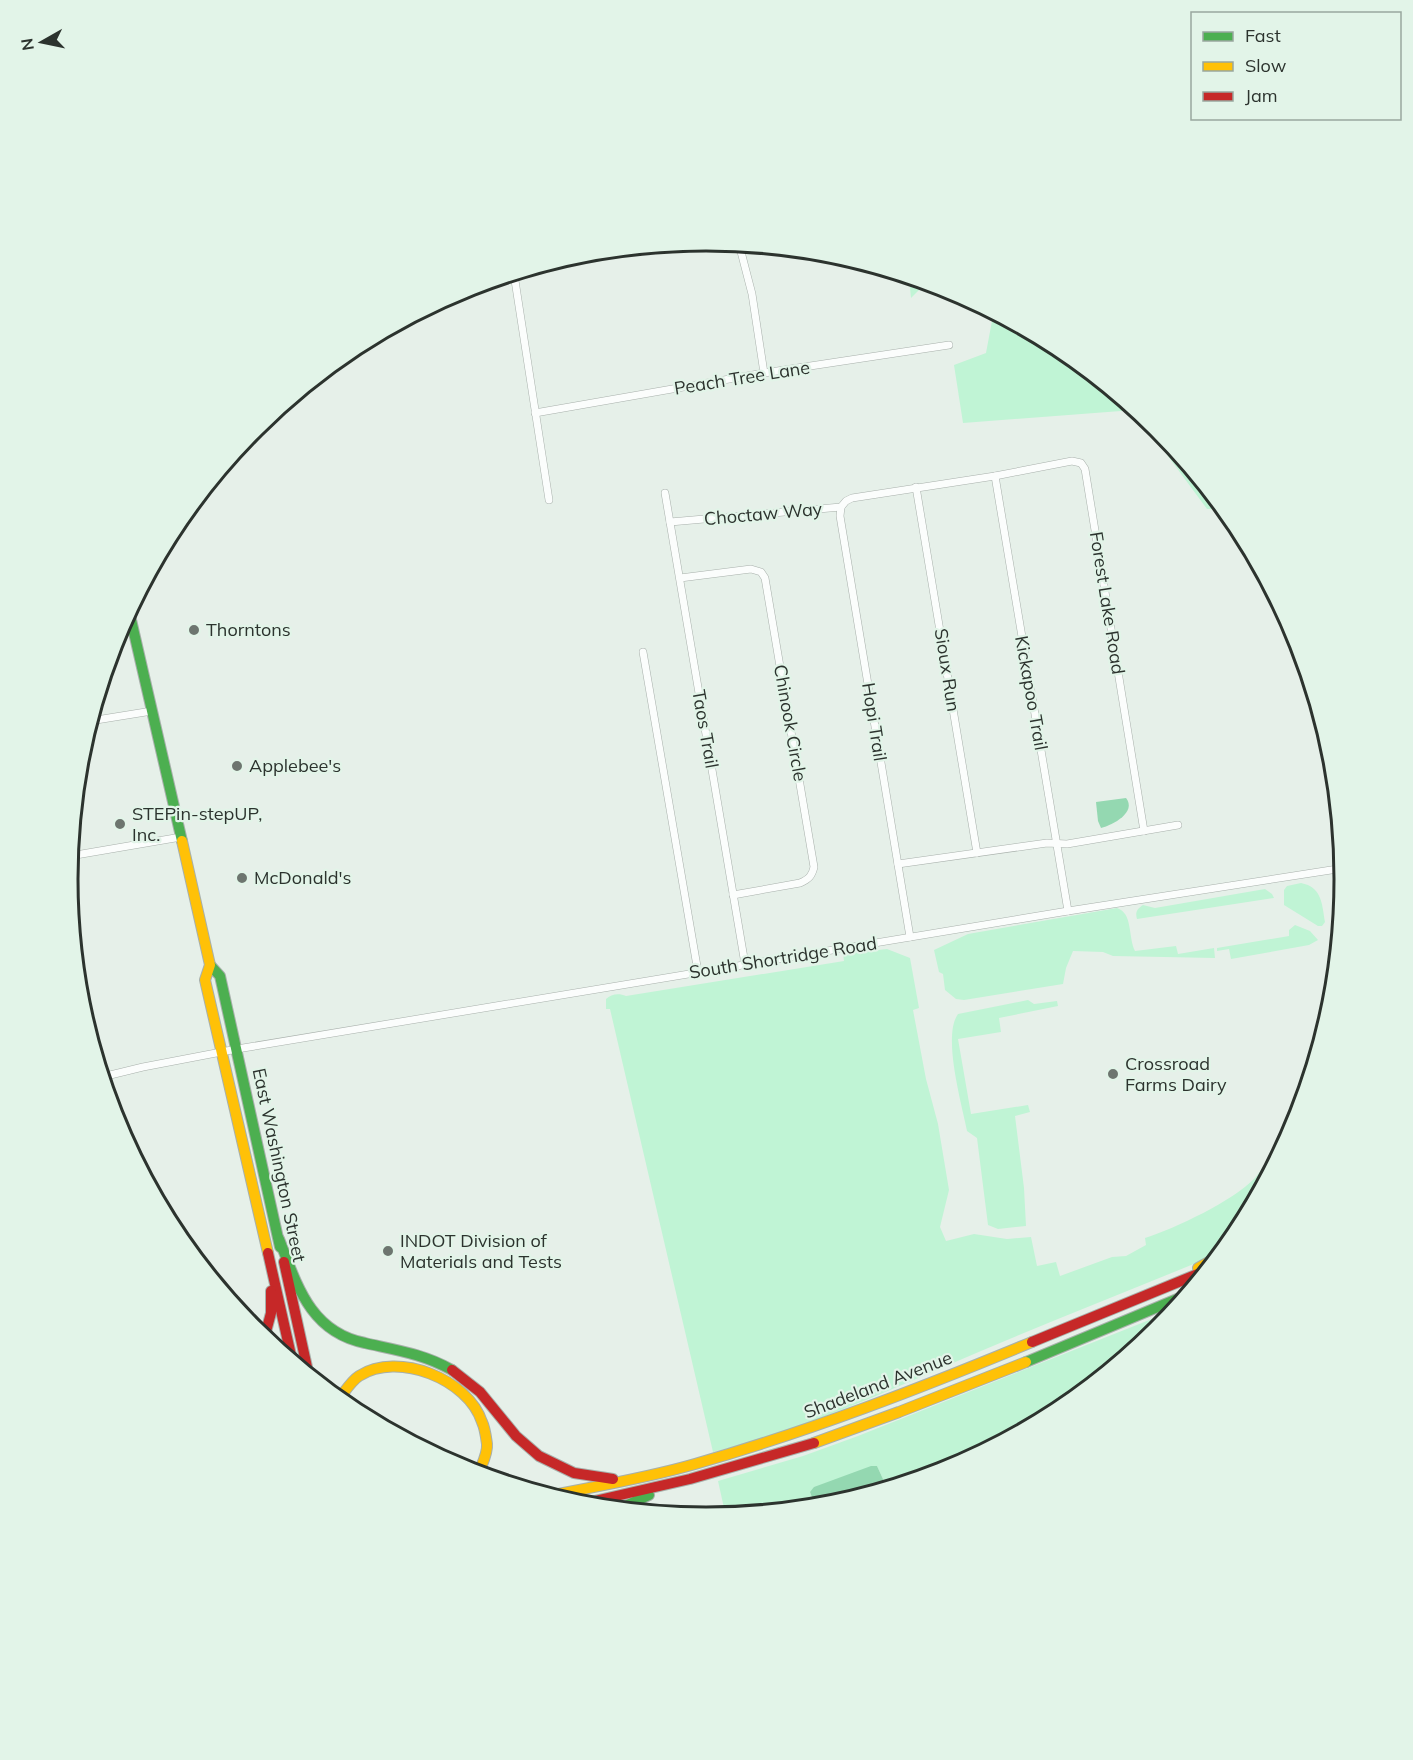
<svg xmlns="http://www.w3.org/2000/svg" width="1413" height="1760" font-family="Mulish,sans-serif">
  <rect width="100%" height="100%" fill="#e6f0e9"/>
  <g fill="#c0f4d5">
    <polygon points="909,277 927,282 911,298"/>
    <polygon points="943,287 951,290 1062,349 1159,428 1224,509 1207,509 1134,410 963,423 954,365 986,353 992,321"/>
    <polygon points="1313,688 1333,754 1324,755"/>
    <path d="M1301 883C1322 887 1322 904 1325 922L1322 926H1318L1284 905V890L1287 886Z"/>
    <path d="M1265 889 1272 894 1274 898 1137 919C1135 912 1137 909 1143 905L1155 908Z"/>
    <path d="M1117 908C1133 913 1128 937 1135 951L1176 946 1178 954 1214 948 1215 958 1113 956 1103 952 1073 951 1066 968 1063 984 964 1000 956 999 945 990 943 974 939 972 934 950 968 934Z"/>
    <polygon points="1295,925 1310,931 1318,940 1309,945 1231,959 1229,949 1217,951 1217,948 1289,936 1289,930"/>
    <path d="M887 949 910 958 919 1008 913 1010 926 1079 938 1124 949 1190 940 1227 946 1241 974 1234 1007 1239 1031 1237 1037 1266 1056 1262 1060 1276 1112 1257 1126 1256 1146 1245 1145 1238C1176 1228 1233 1201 1255 1178 1264 1168 1270 1154 1278 1142 1287 1129 1297 1118 1303 1103L1297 1125 1238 1235 1230 1245 1201 1261C1128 1291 1054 1320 981 1351 894 1388 806 1429 713 1452L610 1009H606V999C611 994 619 993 626 996L844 961 843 954Z"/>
    <path d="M1028 1000 1034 1004 1057 1001 1058 1006 999 1018 1001 1032 958 1039 971 1114 1028 1105 1030 1112 1015 1116 1024 1188 1026 1226 998 1229 988 1225 977 1138 967 1131C962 1105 942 1036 958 1014Z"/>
    <polygon points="1177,1309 1158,1332 1061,1411 951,1470 888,1490 877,1466 810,1492 816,1508 726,1517 718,1481 803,1456 858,1436"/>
  </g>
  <g fill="#94d8b1">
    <path d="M1126 798C1137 812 1113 825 1101 828L1098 821 1096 802Z"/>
    <polygon points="871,1466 877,1466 888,1490 831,1507 816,1508 810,1492 814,1487"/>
  </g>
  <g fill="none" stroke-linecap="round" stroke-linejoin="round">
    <g stroke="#a8b0ab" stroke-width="8">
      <g id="street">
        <polyline points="739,244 752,294 764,373"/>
        <polyline points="514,274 549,500"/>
        <polyline points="535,413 764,373 949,345"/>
        <polyline points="995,476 1068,911"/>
        <polyline points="916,487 977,853"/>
        <polyline points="665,493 745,964"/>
        <polyline points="841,507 840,516 910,937"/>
        <polyline points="670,522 841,507 846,501 852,498 995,476 1072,461 1081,463 1085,469 1144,831"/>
        <path d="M680 578 751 569 761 572 765 578 814 867C812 876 809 879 800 883L733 895"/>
        <polyline points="643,652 698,972"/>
        <polyline points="90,721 152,711"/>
        <polyline points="70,856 181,837"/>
        <polyline points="898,864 1047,843 1067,844 1178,825"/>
        <polyline points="102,1077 143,1067 237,1049 1068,911 1344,868"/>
      </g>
    </g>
    <g stroke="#a8b0ab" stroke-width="12">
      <g id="fast">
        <polyline points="129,611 182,841"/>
        <polyline points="210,965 220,976 280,1247"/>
        <path d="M279 1239C297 1285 310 1332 365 1343 396 1350 424 1354 452 1370"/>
        <polyline points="1026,1362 1189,1294"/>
        <polyline points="617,1510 649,1495"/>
      </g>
    </g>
    <g stroke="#a8b0ab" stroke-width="12">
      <g id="slow">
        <polyline points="182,841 210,965 205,980 268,1253"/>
        <polyline points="1198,1268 1223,1254"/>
        <path d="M338 1400C344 1393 351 1381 359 1376 398 1351 468 1379 482 1422 485 1428 486 1437 487 1444 488 1454 481 1466 478 1475"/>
        <polyline points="814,1443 899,1412 1026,1362"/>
        <path d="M548 1496C597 1486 647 1478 695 1464 810 1431 921 1388 1032 1342"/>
      </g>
    </g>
    <g stroke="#a8b0ab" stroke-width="12">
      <g id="jam">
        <polyline points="268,1253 293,1364"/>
        <polyline points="284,1262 309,1376"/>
        <polyline points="264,1339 271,1313 271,1291"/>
        <polyline points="1032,1342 1210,1269"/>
        <polyline points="452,1370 480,1392 516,1436 539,1456 574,1473 613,1479"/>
        <polyline points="577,1505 690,1479 814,1443"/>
      </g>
    </g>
    <use href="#street" stroke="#fbfdfc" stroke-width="7"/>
    <use href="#fast" stroke="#4caf50" stroke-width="10"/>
    <use href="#slow" stroke="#ffc107" stroke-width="10"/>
    <use href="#jam" stroke="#c62828" stroke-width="10"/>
  </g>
  <g fill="#6d756f" stroke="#e2f4e8" stroke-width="2">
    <circle cx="194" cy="630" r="6"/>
    <circle cx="237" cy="766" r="6"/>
    <circle cx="120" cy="824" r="6"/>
    <circle cx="242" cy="878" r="6"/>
    <circle cx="1113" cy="1074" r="6"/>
    <circle cx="388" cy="1251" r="6"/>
  </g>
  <g text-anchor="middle" stroke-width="4.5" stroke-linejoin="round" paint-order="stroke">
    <g font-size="18" fill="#2c332e" stroke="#e2f4e8">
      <text transform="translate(742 378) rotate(-9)" y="6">Peach Tree Lane</text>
      <text transform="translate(763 514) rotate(-5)" y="6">Choctaw Way</text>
      <text transform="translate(1107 603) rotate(81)" y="6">Forest Lake Road</text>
      <text transform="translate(947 670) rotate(81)" y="6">Sioux Run</text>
      <text transform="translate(1031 693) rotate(80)" y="6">Kickapoo Trail</text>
      <text transform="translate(874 722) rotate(81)" y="6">Hopi Trail</text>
      <text transform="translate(790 723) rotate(80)" y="6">Chinook Circle</text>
      <text transform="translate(705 729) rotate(80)" y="6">Taos Trail</text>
      <text transform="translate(783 958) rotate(-9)" y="6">South Shortridge Road</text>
      <text transform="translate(279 1165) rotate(78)" y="6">East Washington Street</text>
      <text transform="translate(878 1385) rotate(-21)" y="6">Shadeland Avenue</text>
    </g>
    <g font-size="18" fill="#2c332e" stroke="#e2f4e8" text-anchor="start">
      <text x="206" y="636">Thorntons</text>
      <text x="249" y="772">Applebee's</text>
      <text x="132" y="820">STEPin-stepUP,<tspan x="132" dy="21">Inc.</tspan></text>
      <text x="254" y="884">McDonald's</text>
      <text x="1125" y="1070">Crossroad<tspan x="1125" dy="21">Farms Dairy</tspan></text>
      <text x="400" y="1247">INDOT Division of<tspan x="400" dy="21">Materials and Tests</tspan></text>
    </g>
  </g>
  <path d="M0 0H1413V1760H0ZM78 879a628 628 0 1 1 1256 0a628 628 0 1 1-1256 0Z" fill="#e2f4e8" fill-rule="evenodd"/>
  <path fill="none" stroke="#2c332e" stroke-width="3" d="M78 879a628 628 0 1 1 1256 0a628 628 0 1 1-1256 0Z"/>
  <rect x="1191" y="12" width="210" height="108" fill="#e2f4e8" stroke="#99a79e" stroke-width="1.5"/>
  <rect x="1203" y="32" width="30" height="9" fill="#4caf50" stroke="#99a79e" stroke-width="1.5"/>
  <text x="1245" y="42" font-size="18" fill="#2c332e">Fast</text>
  <rect x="1203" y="62" width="30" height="9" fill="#ffc107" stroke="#99a79e" stroke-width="1.5"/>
  <text x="1245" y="72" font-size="18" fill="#2c332e">Slow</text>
  <rect x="1203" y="92" width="30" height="9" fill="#c62828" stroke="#99a79e" stroke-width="1.5"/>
  <text x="1245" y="102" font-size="18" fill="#2c332e">Jam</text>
  <g transform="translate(42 42) rotate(261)" stroke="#e2f4e8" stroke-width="4.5" paint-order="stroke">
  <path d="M0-4.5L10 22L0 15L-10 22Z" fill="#2c332e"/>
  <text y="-9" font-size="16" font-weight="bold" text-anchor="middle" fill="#2c332e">N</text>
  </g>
</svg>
